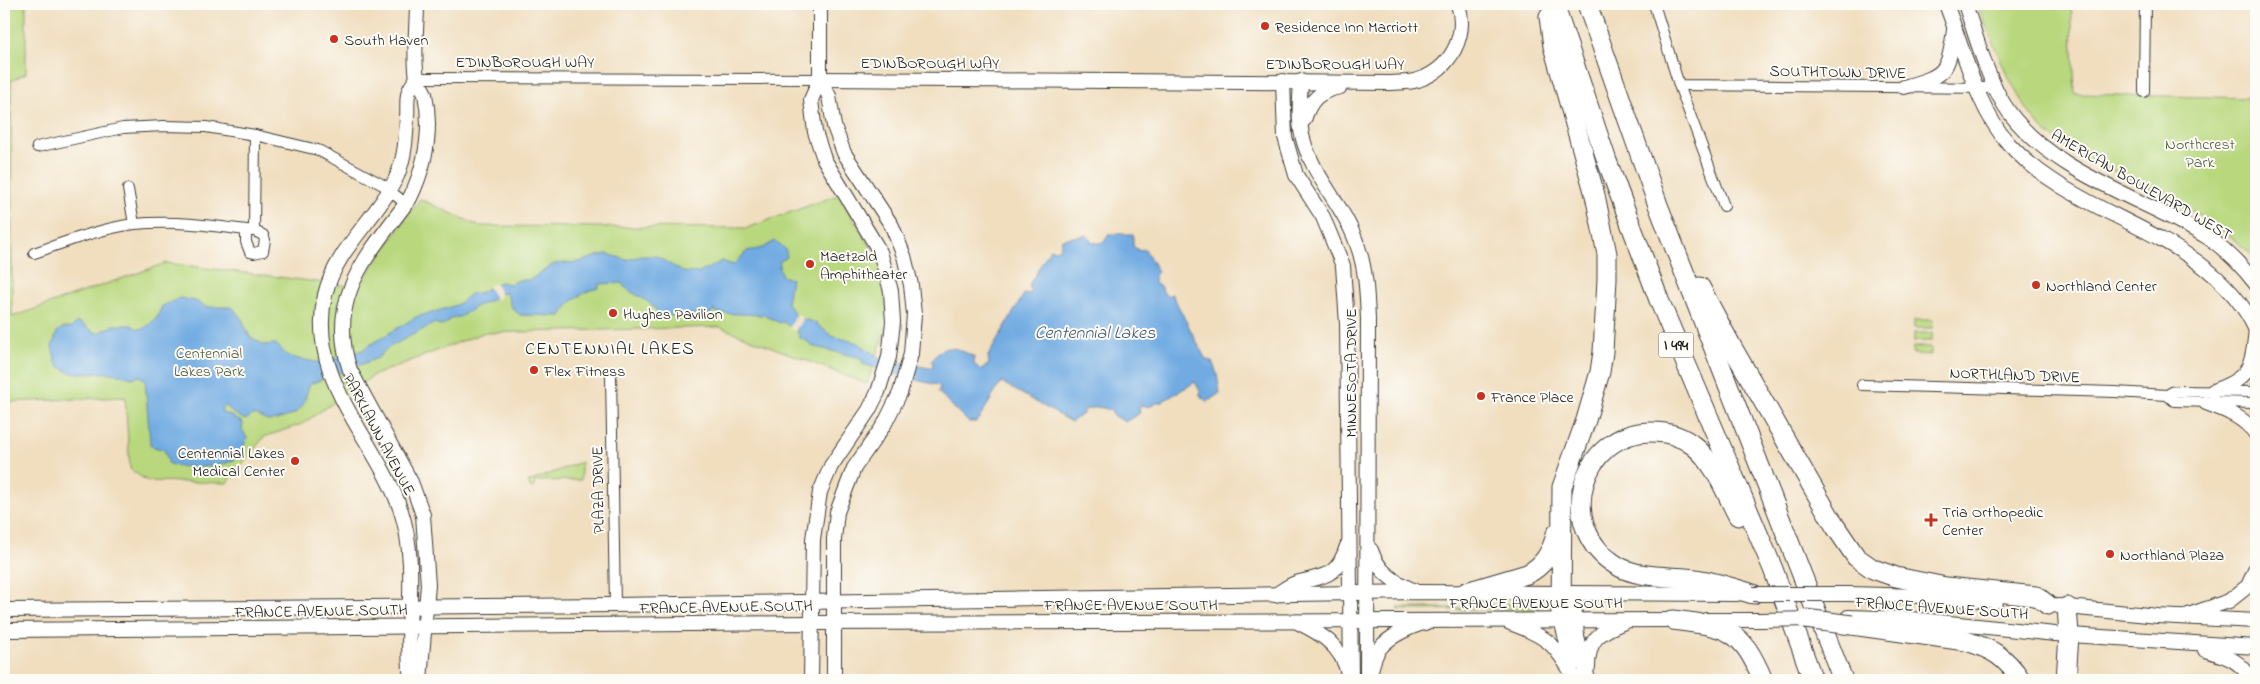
<svg xmlns="http://www.w3.org/2000/svg" width="2260" height="684" font-family="'Indie Flower',sans-serif">
  <rect width="100%" height="100%" fill="#fdfcf7"/>
  <filter id="ink" filterUnits="userSpaceOnUse"><feTurbulence type="fractalNoise" baseFrequency=".02" numOctaves="2"/><feDisplacementMap in="SourceGraphic" scale="10" xChannelSelector="R" yChannelSelector="G"/><feConvolveMatrix kernelMatrix="1 2 1 2 8 2 1 2 1" color-interpolation-filters="sRGB"/></filter>
  <filter id="wash" filterUnits="userSpaceOnUse"><feTurbulence type="fractalNoise" baseFrequency=".0096" numOctaves="4" result="noise"/><feDisplacementMap in="SourceGraphic" scale="20" xChannelSelector="R" yChannelSelector="G"/><feGaussianBlur stdDeviation="1.12" result="paint"/><feColorMatrix in="noise" values="0 0 0 0 0 0 0 0 0 0 0 0 0 0 0 0 0 1.4 0 .05"/><feComposite in="paint" operator="in"/></filter>
  <g filter="url(#wash)">
    <rect width="100%" height="100%" fill="#f0debf"/>
    <g fill="#b9d87e" stroke="#6a7a4d">
      <polygon points="4,4 26,4 26,73 11,81 12,317 166,263 358,287 420,199 479,226 747,228 838,195 882,265 888,323 867,384 720,327 483,333 374,375 302,424 264,437 227,483 147,481 130,469 125,397 7,402 4,355"/>
      <path d="M1977 4H2071L2075 94 2256 98V259C2213 217 2167 197 2114 171 2089 158 2055 145 2037 123 2009 88 1994 44 1977 4Z"/>
      <polygon points="1914,320 1933,320 1932,328 1914,328"/>
      <rect x="1914" y="333" width="18" height="8"/>
      <polygon points="1913,347 1931,347 1931,355 1913,354"/>
      <polygon points="581,462 581,480 535,481 534,488 530,487 528,482"/>
      <polygon points="1523,602 1539,606 1540,609 1399,610 1398,608 1468,608"/>
    </g>
    <path fill="#71abe2" stroke="#46647f" d="M1108 234H1133V246L1138 250 1145 249 1158 272 1155 275V284L1160 286 1166 296 1172 294 1206 360 1212 361 1217 374 1220 393 1207 402 1199 394 1201 393 1195 382 1160 403 1159 402 1149 407 1142 405 1139 409 1140 413 1125 422 1112 414V410L1098 407 1084 410 1083 414 1071 422 1001 382 979 419 976 422H968L938 392 940 387 938 385 920 381 863 364 861 358 811 346 807 341 800 338 797 330 783 322 780 323 763 315 717 313 714 309 711 314 660 316C648 295 632 297 621 283L599 284V288C583 291 569 301 561 316L520 315 511 307 507 293 499 294 493 299 475 307 460 317 452 318 445 324 441 326 435 323 386 349 378 358 310 384C303 401 307 412 280 419 277 420 272 421 268 421 263 420 259 415 253 415L245 420 230 411 227 406 224 407 221 409 223 414H228L243 423 242 429 247 438C245 443 242 451 239 456 227 469 185 469 169 464L164 450 151 446 150 443 145 379 139 376 132 378 112 373H70L57 365 52 347 57 332 63 328H71L77 322C85 324 89 331 98 333L115 325H131L138 329 145 328 157 318 162 306 180 298 196 301 206 307H232L242 319 249 336 264 345 276 344 287 355 298 359 317 362 334 359 360 351 416 317 451 307 460 303 470 294 479 293 500 282 510 284 519 280H530L554 264 579 262 600 255 608 254 627 260 641 256H656L683 272 699 273 722 261 733 265 747 251 763 248 775 241C782 246 786 247 787 257L780 261 779 268 782 276 791 279 787 303 793 311 796 317 814 322 832 336 858 343 880 358 929 368 933 366 932 360C944 341 958 348 974 357V364L981 370 989 364 988 356 1024 294H1028L1031 292 1029 285 1050 249 1056 250 1060 247 1062 239 1087 235 1091 242C1099 244 1106 244 1108 234Z"/>
    <g fill="#f0debf">
      <polygon points="495,283 501,295 496,300 488,286"/>
      <polygon points="797,314 803,318 795,331 789,328"/>
    </g>
  </g>
  <g filter="url(#ink)">
    <g fill="none" stroke-linecap="round" stroke-linejoin="round">
      <g stroke="#3c3934" stroke-width="12">
        <g id="street">
          <polyline points="1654,4 1679,85 1996,88"/>
          <polyline points="417,78 820,79"/>
          <polyline points="1679,85 1724,206"/>
          <polyline points="2144,92 2145,4"/>
          <polyline points="37,147 123,128 164,126 206,127 255,135 318,150 383,185 406,204"/>
          <polyline points="128,189 134,224"/>
          <polyline points="254,231 255,135"/>
          <path d="M34 253C63 243 105 227 135 224 175 220 215 226 254 231L263 235 265 240 263 251 254 253 250 252 246 242V230"/>
          <polyline points="611,375 615,605"/>
          <polyline points="1862,385 2115,392 2167,395 2174,391 2256,392"/>
          <polyline points="2167,395 2174,401 2256,403"/>
        </g>
      </g>
      <g stroke="#3c3934" stroke-width="16">
        <g id="secondary">
          <path d="M417 4C417 24 413 58 417 77 418 83 423 88 425 94 432 129 426 165 410 198 370 253 325 296 350 370L411 482 423 515 428 585 420 680"/>
          <path d="M1946 4C1963 48 1977 109 2009 144 2080 222 2209 230 2256 330"/>
          <path d="M1965 4C1976 36 1989 85 2009 112 2056 175 2142 197 2207 237 2226 249 2242 266 2256 284"/>
          <path d="M820 79 1391 83C1399 82 1410 83 1418 80 1451 69 1468 36 1458 4"/>
          <polyline points="820,79 829,96 834,126 844,153 892,226 904,256 911,285 914,314 911,354 900,393 884,425 854,468 837,512 834,539 834,680"/>
          <polyline points="1283,81 1285,137 1296,175 1323,217 1343,266 1347,324 1351,680"/>
          <path d="M1301 81C1300 99 1298 117 1302 135 1311 175 1344 205 1357 244 1366 268 1367 294 1368 319L1367 680"/>
          <path d="M1904 87C1946 75 1948 73 1954 30"/>
          <path d="M1304 120C1310 100 1319 91 1340 87"/>
          <path d="M2213 391C2251 378 2252 367 2256 329"/>
          <path d="M2206 403C2225 410 2244 417 2256 434"/>
          <path d="M1371 550C1378 572 1394 582 1415 591"/>
          <polyline points="1573,593 1577,636 1588,680"/>
          <polyline points="1849,594 1920,596 1996,601"/>
          <path d="M1275 595C1282 591 1289 585 1296 583 1325 575 1337 578 1347 546"/>
          <polyline points="2058,606 2158,616 2256,621"/>
          <polyline points="4,610 615,605 1418,592 1737,594"/>
          <polyline points="2188,615 2229,601 2248,586 2256,568"/>
          <polyline points="1848,617 1911,619 2055,634 2256,647"/>
          <polyline points="1561,619 1572,665"/>
          <polyline points="1706,620 1761,620"/>
          <path d="M1299 623C1322 634 1341 646 1348 673"/>
          <path d="M1510 623C1549 637 1555 644 1576 680"/>
          <polyline points="4,630 812,623 1682,620"/>
          <path d="M2205 650C2226 656 2241 660 2251 680"/>
          <path d="M1588 667C1588 638 1600 632 1624 622"/>
          <path d="M1371 670C1373 663 1375 654 1380 648 1390 636 1411 626 1425 623"/>
          <path d="M411 680C404 625 419 565 401 511 376 437 306 380 325 295 336 248 377 219 397 176 405 157 406 138 407 117 408 109 406 98 409 91 411 86 414 82 417 78"/>
          <polyline points="811,680 813,539 820,492 831,466 869,410 878,392 889,357 893,322 891,291 880,252 824,159 815,132 811,100 820,79 820,4"/>
        </g>
      </g>
      <g stroke="#3c3934" stroke-width="21">
        <g id="highway">
          <polyline points="1554,4 1607,161 1659,300 1773,569 1813,680"/>
          <polyline points="1587,4 1658,205 1843,680"/>
          <polyline points="1549,17 1553,46 1595,195 1607,254 1607,279 1603,352 1600,372 1586,420 1562,487 1561,619"/>
          <polyline points="1700,287 1732,347 1835,526 1856,557 1873,569 1896,577 1946,587 2036,596 2048,605"/>
          <path d="M1738 516C1725 492 1716 464 1694 446 1682 436 1666 432 1652 432 1579 432 1555 528 1616 565 1640 580 1675 575 1702 580 1719 583 1736 589 1753 594"/>
          <path d="M1466 592 1527 574C1544 566 1552 552 1556 534"/>
          <path d="M1673 620C1728 627 1741 628 1763 680"/>
          <path d="M1852 625 1966 641C1992 649 2005 656 2021 680"/>
          <polyline points="2066,680 2069,635 2067,607"/>
        </g>
      </g>
      <use href="#street" stroke="#fff" stroke-width="10"/>
      <use href="#secondary" stroke="#fff" stroke-width="14"/>
      <use href="#highway" stroke="#fff" stroke-width="19"/>
      <g stroke="#3c3934" stroke-width="16" stroke-linecap="butt">
        <g id="secondary-bridge">
          <polyline points="1753,594 1849,594"/>
          <polyline points="1761,620 1815,619"/>
        </g>
      </g>
      <g stroke="#3c3934" stroke-width="21" stroke-linecap="butt">
        <polyline id="highway-bridge" points="1805,619 1852,625"/>
      </g>
      <use href="#secondary-bridge" stroke="#fff" stroke-width="14"/>
      <use href="#highway-bridge" stroke="#fff" stroke-width="19"/>
    </g>
  </g>
  <g fill="#c8321e" stroke="#fdfcf7" stroke-width="2">
    <circle cx="1265" cy="26" r="5"/>
    <circle cx="334" cy="39" r="5"/>
    <circle cx="810" cy="264" r="5"/>
    <circle cx="2036" cy="285" r="5"/>
    <circle cx="613" cy="313" r="5"/>
    <circle cx="534" cy="370" r="5"/>
    <circle cx="1481" cy="396" r="5"/>
    <circle cx="295" cy="461" r="5"/>
    <path d="M1928.5 512.5h5v5h5v5h-5v5h-5v-5h-5v-5h5z"/>
    <circle cx="2110" cy="554" r="5"/>
  </g>
  <g text-anchor="middle" stroke-width="4" stroke-linejoin="round" paint-order="stroke">
    <rect fill="#fdfcf7" stroke="#605f5e" stroke-width="1" x="1658.5" y="332.5" width="35" height="25" rx="4"/>
    <g font-size="15" font-weight="bold" fill="#1c1c1c">
      <text x="1676" y="350">I 494</text>
    </g>
    <g font-size="16" fill="#1c1c1c" stroke="#fdfcf7" text-anchor="start">
      <text x="1275" y="32">Residence Inn Marriott</text>
      <text x="344" y="45">South Haven</text>
      <text x="820" y="261">Maetzold<tspan x="820" dy="18">Amphitheater</tspan></text>
      <text x="2046" y="291">Northland Center</text>
      <text x="623" y="319">Hughes Pavilion</text>
      <text x="544" y="376">Flex Fitness</text>
      <text x="1491" y="402">France Place</text>
      <text x="285" y="458" text-anchor="end">Centennial Lakes<tspan x="285" dy="18">Medical Center</tspan></text>
      <text x="1942" y="517">Tria Orthopedic<tspan x="1942" dy="18">Center</tspan></text>
      <text x="2120" y="560">Northland Plaza</text>
    </g>
    <g font-size="16" fill="#1c1c1c" stroke="#fdfcf7">
      <text x="525" y="67">EDINBOROUGH WAY</text>
      <text x="930" y="68">EDINBOROUGH WAY</text>
      <text x="1335" y="69">EDINBOROUGH WAY</text>
      <text transform="translate(1838 71) rotate(1)" y="6">SOUTHTOWN DRIVE</text>
      <text transform="translate(2142 184) rotate(30)" y="6">AMERICAN BOULEVARD WEST</text>
      <text transform="translate(1350 373) rotate(-90)" y="6">MINNESOTA DRIVE</text>
      <text transform="translate(2015 374) rotate(2)" y="6">NORTHLAND DRIVE</text>
      <text transform="translate(380 434) rotate(62)" y="6">PARKLAWN AVENUE</text>
      <text transform="translate(597 490) rotate(-91)" y="6">PLAZA DRIVE</text>
      <text x="1536" y="608">FRANCE AVENUE SOUTH</text>
      <text x="1131" y="610">FRANCE AVENUE SOUTH</text>
      <text transform="translate(726 606) rotate(-1)" y="6">FRANCE AVENUE SOUTH</text>
      <text transform="translate(1942 607) rotate(4)" y="6">FRANCE AVENUE SOUTH</text>
      <text transform="translate(321 610) rotate(-1)" y="6">FRANCE AVENUE SOUTH</text>
    </g>
    <g font-size="16" fill="#535e3e" stroke="#fdfcf7">
      <text x="2200" y="149">Northcrest<tspan x="2200" dy="18">Park</tspan></text>
      <text x="209" y="358">Centennial<tspan x="209" dy="18">Lakes Park</tspan></text>
    </g>
    <g font-size="18" font-style="italic" fill="#425c75" stroke="#fdfcf7">
      <text x="1095" y="338">Centennial Lakes</text>
    </g>
    <g font-size="18" letter-spacing="1" fill="#1c1c1c" stroke="#fdfcf7">
      <text x="610" y="354">CENTENNIAL LAKES</text>
    </g>
  </g>
  <rect width="2260" height="684" fill="none" stroke="#fdfcf7" stroke-width="20"/>
</svg>
